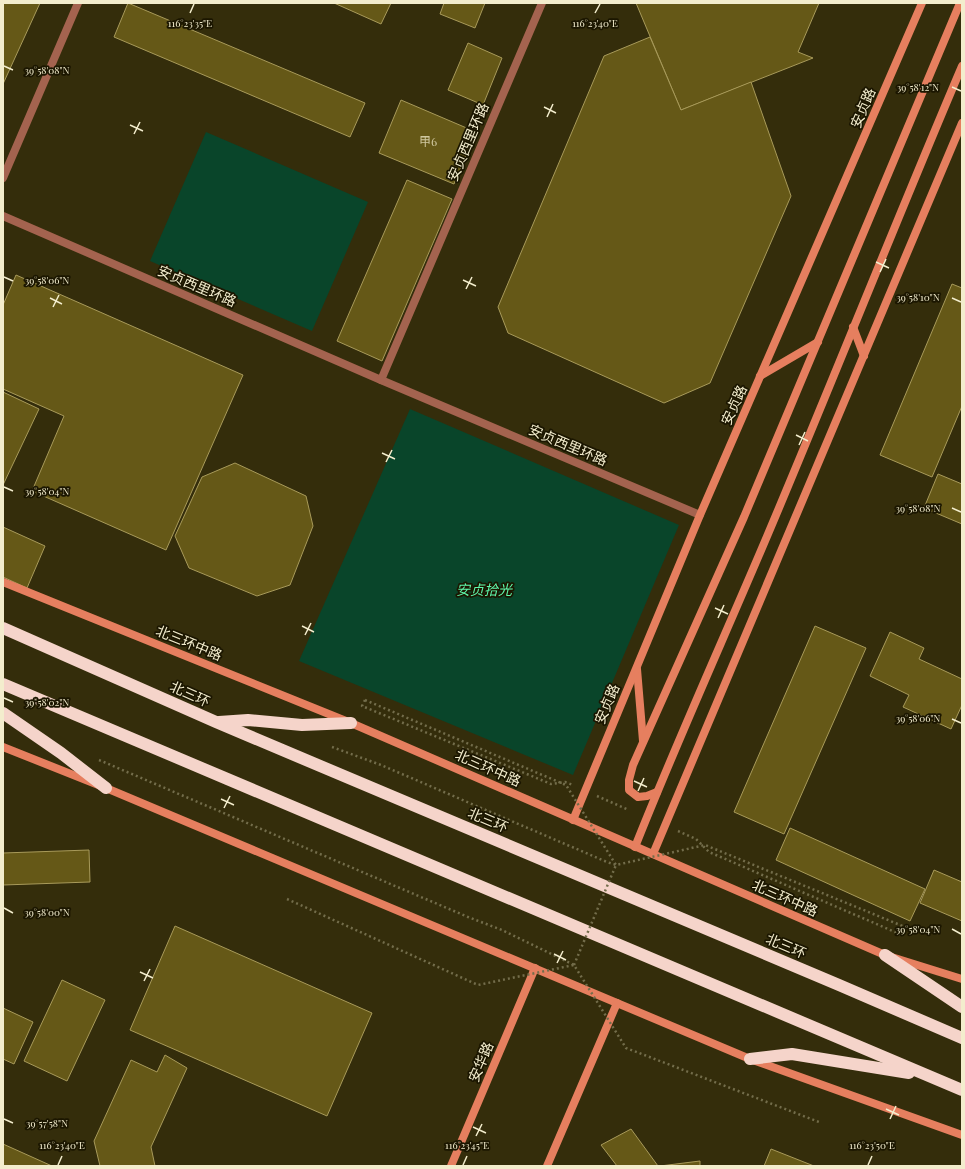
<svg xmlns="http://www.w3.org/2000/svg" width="965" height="1169" font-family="'Playfair Display','Noto Sans SC',serif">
  <rect width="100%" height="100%" fill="#342d0b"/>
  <g fill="#09452a">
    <polygon points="206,132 368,202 312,331 150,261"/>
    <polygon points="410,409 679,525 573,775 299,661"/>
  </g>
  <g fill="#655817" stroke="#a89a5a">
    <polygon points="3,3 40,3 3,84"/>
    <polygon points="128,3 365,103 350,137 114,37"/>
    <polygon points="334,3 391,3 381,24"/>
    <polygon points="444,3 485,3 475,28 440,14"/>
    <polygon points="636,3 819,3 798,52 813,58 681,110"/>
    <polygon points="650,37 681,110 751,82 791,196 710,383 664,403 508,333 498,307 604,56"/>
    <polygon points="468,43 502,58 483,105 448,90"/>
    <polygon points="401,100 476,132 454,184 379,153"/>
    <polygon points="407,180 452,199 382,361 337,341"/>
    <polygon points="16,275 243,375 166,550 32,491 64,416 3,389 3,305"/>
    <polygon points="952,284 962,288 962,406 932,477 880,455"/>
    <polygon points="3,392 39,409 3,485"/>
    <polygon points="235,463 306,496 313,526 290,585 257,596 189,568 175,536 202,477"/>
    <polygon points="938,474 962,484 962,524 924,508"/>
    <polygon points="3,527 45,546 27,588 3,577"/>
    <polygon points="815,626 866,648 784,834 734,812"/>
    <polygon points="890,632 924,648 919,659 962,679 962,705 951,729 903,707 909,695 870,676"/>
    <polygon points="790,828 925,889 910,921 776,860"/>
    <polygon points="89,850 90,882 3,885 3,853"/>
    <polygon points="934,870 962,882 962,921 920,903"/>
    <polygon points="175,926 372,1013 327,1116 130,1030"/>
    <polygon points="62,980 105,1000 67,1081 24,1061"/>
    <polygon points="3,1008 33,1022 14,1064 3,1059"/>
    <polygon points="165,1055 187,1068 151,1147 155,1166 100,1166 94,1141 131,1060 157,1072"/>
    <polygon points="631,1129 658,1166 617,1166 601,1145"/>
    <polygon points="3,1144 52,1166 3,1166"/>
    <polygon points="771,1149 814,1166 764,1166"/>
    <polygon points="700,1161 700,1166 660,1166"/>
  </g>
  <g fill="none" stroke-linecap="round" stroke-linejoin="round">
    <g stroke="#736d4b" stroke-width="2.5" stroke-dasharray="2 3" stroke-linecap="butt">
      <polyline points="365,700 362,706 551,784 565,782 573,785"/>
      <polyline points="332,747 381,765 607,862 616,865"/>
      <polyline points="99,760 468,917 502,930 574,965"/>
      <polyline points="597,796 629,810"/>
      <polyline points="678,831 696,839 709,852 902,935 905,927"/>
    </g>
    <polyline stroke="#a4634f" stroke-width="8" points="3,178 78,3"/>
    <g stroke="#a4634f" stroke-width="8">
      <polyline points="3,216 381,380 700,515"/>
      <polyline points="381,380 542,3"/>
    </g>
    <g stroke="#e67f5f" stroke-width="8">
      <polyline points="853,327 864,356"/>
      <polyline points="760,376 818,342"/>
      <polyline points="3,582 351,723 885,955 962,979"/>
      <polyline points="637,669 643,741"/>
      <polyline points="3,747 106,788 750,1059 962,1135"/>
      <polyline points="657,792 647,796 638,797 629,790 629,780 633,765 744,517 960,3"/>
      <polyline points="573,820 700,515 922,3"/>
      <path d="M635 847C677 741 724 638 768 534 834 378 896 221 962 66"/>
      <polyline points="653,854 962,123"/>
      <polyline points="451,1166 535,968"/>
      <polyline points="547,1166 617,1003"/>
    </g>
    <g stroke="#f5d4ca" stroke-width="12">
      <polyline points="3,628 216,722 839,985 962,1038"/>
      <polyline points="3,684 962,1090"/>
      <polyline points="3,713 61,753 106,788"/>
      <polyline points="219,722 248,720 302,725 351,723"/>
      <polyline points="885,955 962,1007"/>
      <polyline points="750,1059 792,1054 909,1073"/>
    </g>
    <g stroke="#736d4b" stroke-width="2.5" stroke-dasharray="2 3" stroke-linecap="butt">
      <polyline points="365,700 566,785 616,865 705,845 905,927"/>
      <polyline points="287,899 478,985 574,965 626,1048 819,1122"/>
      <polyline points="574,965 616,865"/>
    </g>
  </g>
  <path fill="none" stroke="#f3edcd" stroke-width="1.5" d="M190 13 194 4M595 13 600 4M4 66 13 70M952 87 961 91M544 107 556 113M547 117 553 104M130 125 143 131M134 134 140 122M876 262 889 268M880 272 886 259M4 277 13 281M463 280 476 286M466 289 472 277M50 298 62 304M952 298 961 302M53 307 59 295M796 435 808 441M799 445 805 432M382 453 395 459M386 462 392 450M4 487 13 491M952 508 961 512M715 608 728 614M718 618 724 605M302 626 314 632M305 635 311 623M4 698 13 702M952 719 961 723M634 781 647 787M638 791 644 778M221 799 234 805M224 808 230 796M4 908 13 913M952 929 961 934M554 954 566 960M557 963 563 951M140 972 153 978M144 981 150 969M886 1109 899 1115M4 1119 13 1123M890 1119 896 1106M473 1127 486 1133M476 1136 482 1124M58 1165 62 1156M463 1165 467 1156M868 1165 872 1156"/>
  <g text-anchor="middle" stroke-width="3.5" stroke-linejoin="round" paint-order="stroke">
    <g font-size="12" fill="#d0c8a0">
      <text x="428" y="146">甲6</text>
    </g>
    <g font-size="14" fill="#f3edcd" stroke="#1b1600">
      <text transform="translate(863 108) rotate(-67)" y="5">安贞路</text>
      <text transform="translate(468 142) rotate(-67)" y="5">安贞西里环路</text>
      <text transform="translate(197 286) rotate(23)" y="5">安贞西里环路</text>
      <text transform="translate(734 405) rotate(-66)" y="5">安贞路</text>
      <text transform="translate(568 445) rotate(23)" y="5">安贞西里环路</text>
      <text transform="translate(189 643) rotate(22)" y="5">北三环中路</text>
      <text transform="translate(190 694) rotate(24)" y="5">北三环</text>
      <text transform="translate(607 704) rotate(-67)" y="5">安贞路</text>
      <text transform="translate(488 768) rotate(24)" y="5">北三环中路</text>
      <text transform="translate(488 820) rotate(23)" y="5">北三环</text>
      <text transform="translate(785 898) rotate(24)" y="5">北三环中路</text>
      <text transform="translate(786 946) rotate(23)" y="5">北三环</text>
      <text transform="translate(481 1062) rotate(-67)" y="5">安华路</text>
    </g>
    <g font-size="14" font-style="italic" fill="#5ef9ac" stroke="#1b1600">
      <text x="484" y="595">安贞拾光</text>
    </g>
  </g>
  <g font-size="10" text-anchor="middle" fill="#f3edcd" stroke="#1b1600" stroke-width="3.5" stroke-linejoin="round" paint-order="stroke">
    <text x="190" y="27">116°23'35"E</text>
    <text x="595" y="27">116°23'40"E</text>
    <text x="47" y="74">39°58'08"N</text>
    <text x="918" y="91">39°58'12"N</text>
    <text x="47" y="284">39°58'06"N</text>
    <text x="918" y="301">39°58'10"N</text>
    <text x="47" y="495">39°58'04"N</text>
    <text x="918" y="512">39°58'08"N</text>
    <text x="47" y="706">39°58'02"N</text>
    <text x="918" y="722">39°58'06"N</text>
    <text x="47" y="916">39°58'00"N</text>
    <text x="918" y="933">39°58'04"N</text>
    <text x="47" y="1127">39°57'58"N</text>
    <text x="62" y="1149">116°23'40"E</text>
    <text x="467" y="1149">116°23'45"E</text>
    <text x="872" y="1149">116°23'50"E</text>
  </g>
  <rect width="965" height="1169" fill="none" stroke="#f3edcd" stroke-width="8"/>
</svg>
